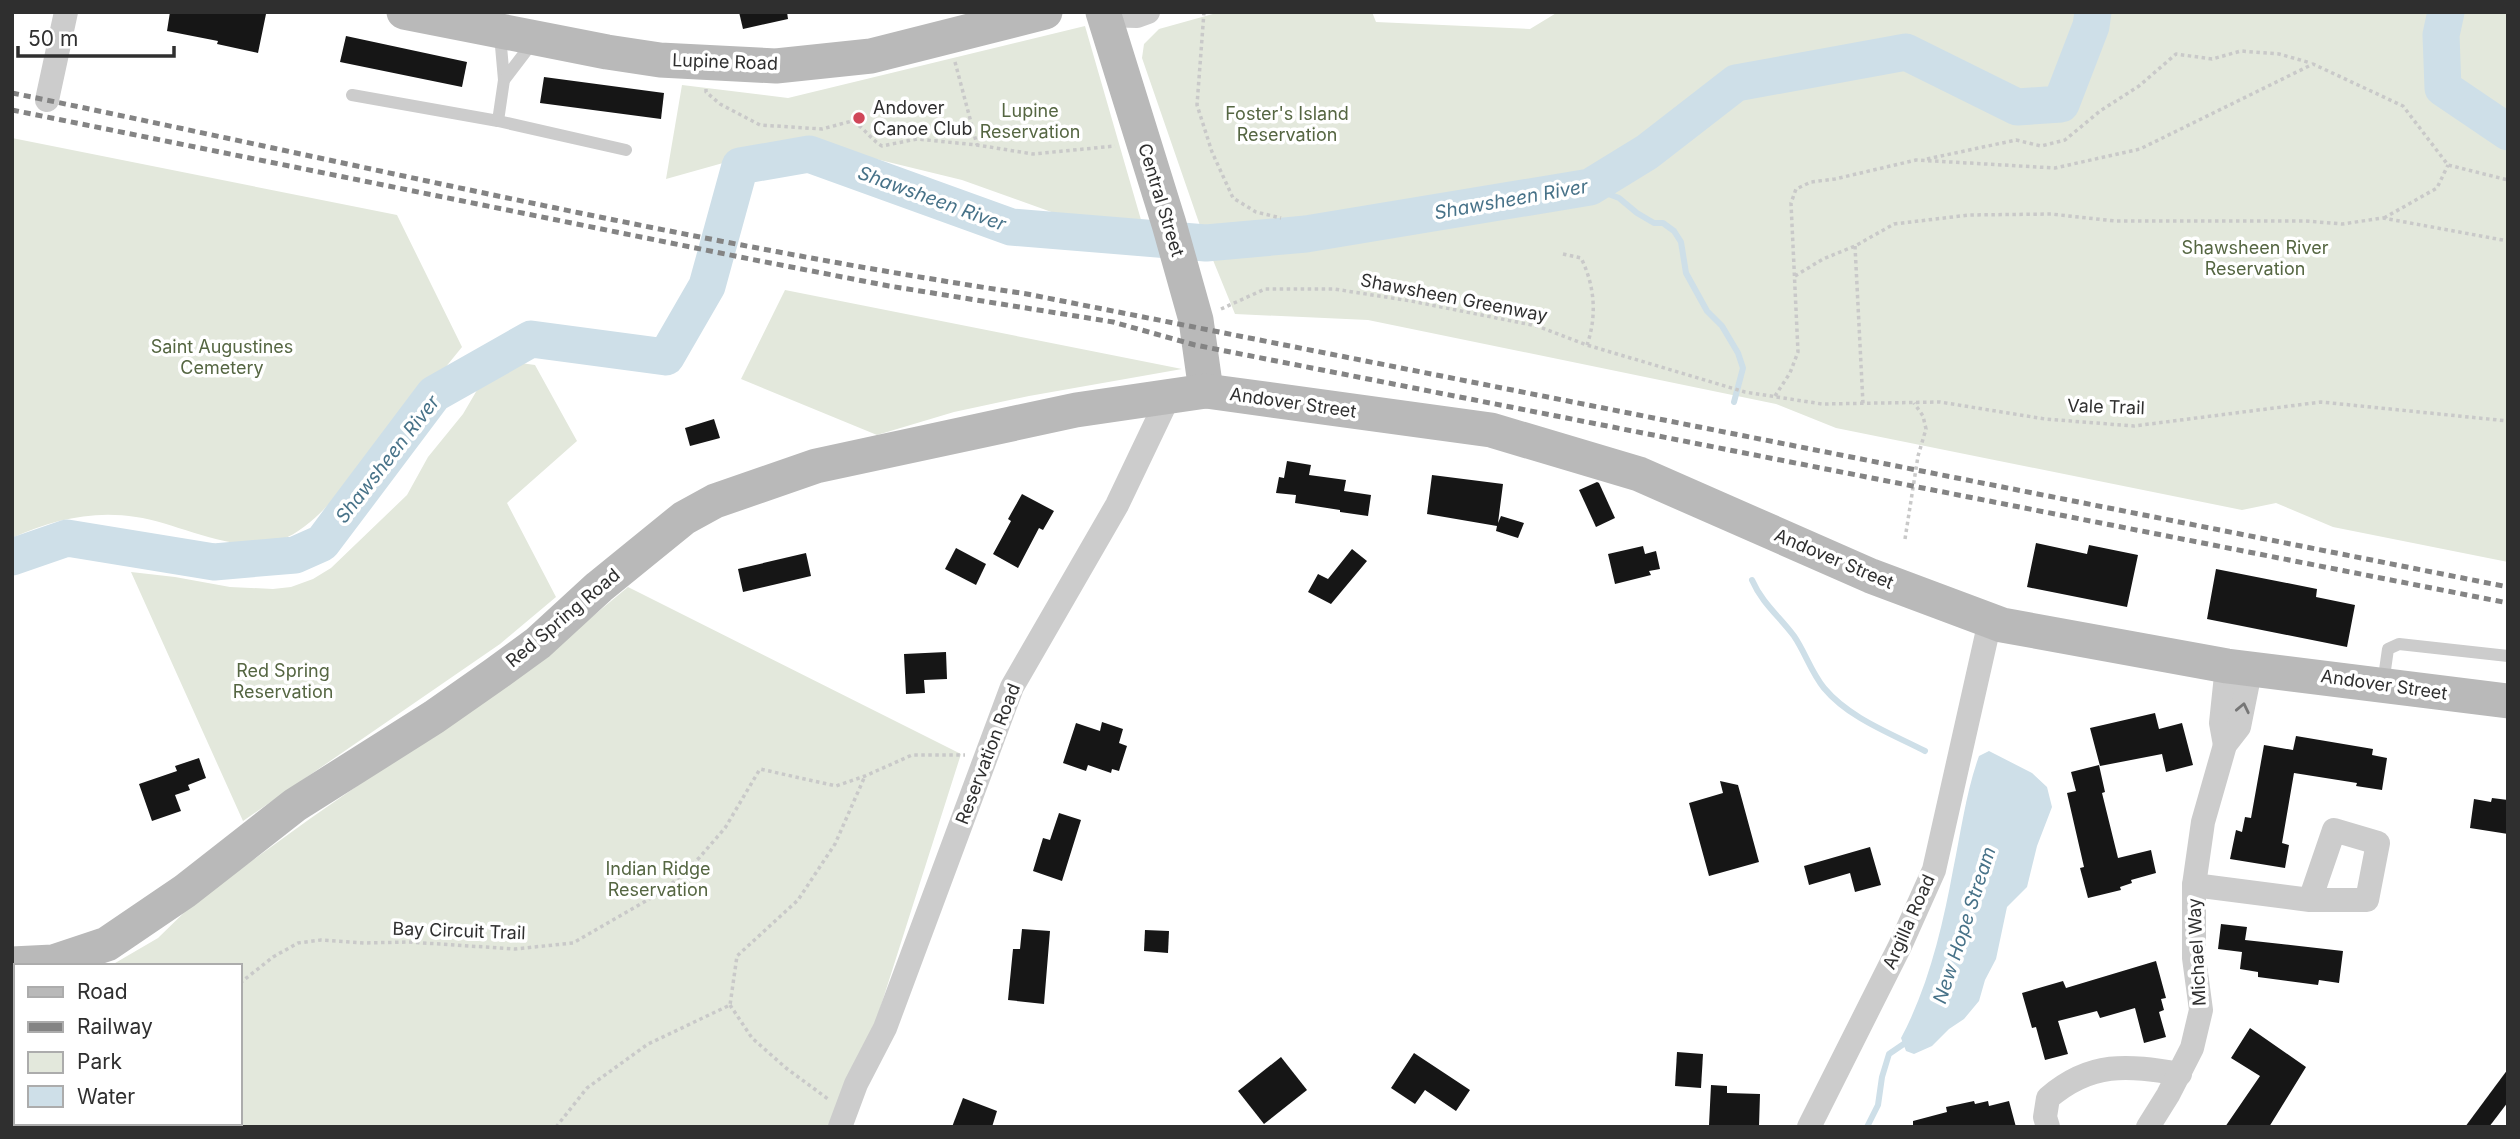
<svg xmlns="http://www.w3.org/2000/svg" width="2520" height="1139" font-family="Inter,sans-serif">
  <rect width="100%" height="100%" fill="#fff"/>
  <g fill="#e3e8dc">
    <polygon points="1220,12 1372,12 1376,22 1530,29 1558,12 2508,12 2508,562 2333,527 2276,503 2242,510 1836,428 1776,404 1368,320 1235,314 1206,243 1142,58 1144,44 1159,29"/>
    <polygon points="1085,26 1150,251 1057,214 962,180 802,141 666,179 682,85 788,98"/>
    <path d="M12 138 397 215 462 347C424 394 387 441 346 486 327 506 307 530 281 540 239 557 179 523 136 517 93 510 51 520 12 538Z"/>
    <polygon points="785,290 1182,369 1029,396 954,412 877,435 741,379"/>
    <polygon points="507,361 535,365 577,441 507,503 556,597 500,644 243,821 131,572 175,577 230,587 273,589 291,587 313,579 331,568 407,495 428,457 463,414 480,385 498,366"/>
    <polygon points="628,587 961,754 856,1084 836,1127 65,1127 65,1123 240,1123 240,966 110,966 158,938 196,901 311,818 546,655"/>
  </g>
  <path fill="#cedfe8" d="M1989 751 2032 773 2047 787 2052 807 2037 846 2027 887 2007 907 1996 959 1985 980 1979 1001 1964 1019 1949 1029 1932 1046 1914 1054 1906 1051 1901 1038C1928 988 1943 925 1953 870 1961 832 1966 792 1979 756Z"/>
  <g fill="none" stroke-linecap="round" stroke-linejoin="round">
    <g stroke="#cedfe8" stroke-width="6">
      <polyline points="1590,187 1619,198 1637,213 1654,223 1663,223 1674,231 1681,242 1686,273 1707,311 1722,326 1738,353 1743,368 1734,402"/>
      <path d="M1752 580C1762 603 1779 616 1794 636 1805 652 1811 672 1824 688 1849 718 1890 733 1925 751"/>
      <polyline points="1867,1127 1878,1105 1882,1077 1889,1054 1908,1041"/>
    </g>
    <g stroke="#cedfe8" stroke-width="37">
      <polyline points="2446,12 2441,35 2443,88 2508,132"/>
      <polyline points="12,557 67,538 214,562 295,555 322,543 434,394 531,339 666,357 707,286 740,166 809,154 1011,227 1206,243 1306,234 1590,187 1647,152 1736,83 1906,52 2017,107 2061,104 2091,26 2093,12"/>
    </g>
  </g>
  <g fill="#161616">
    <polygon points="170,12 256,12 266,14 258,53 217,44 218,41 167,31"/>
    <polygon points="739,12 787,12 788,19 743,29"/>
    <polygon points="346,36 467,62 462,87 340,62"/>
    <polygon points="544,77 664,93 661,119 540,103"/>
    <polygon points="714,419 720,438 690,446 685,428"/>
    <polygon points="1287,461 1311,465 1309,475 1346,480 1344,491 1371,495 1368,516 1340,512 1340,510 1295,503 1296,495 1276,493 1279,477 1284,478"/>
    <polygon points="1432,475 1503,484 1498,523 1501,516 1524,523 1518,538 1496,531 1497,526 1427,514"/>
    <polygon points="1597,482 1599,483 1615,518 1596,527 1579,490"/>
    <polygon points="1022,494 1054,511 1043,530 1039,528 1018,568 993,554 1011,521 1008,519"/>
    <polygon points="2036,543 2087,554 2089,545 2138,555 2127,607 2027,587"/>
    <polygon points="1643,546 1645,554 1656,551 1660,569 1649,571 1651,575 1615,584 1608,554"/>
    <polygon points="956,548 986,564 976,585 945,569"/>
    <polygon points="1352,549 1367,561 1331,604 1308,592 1318,574 1328,579"/>
    <polygon points="806,553 811,576 743,592 738,569"/>
    <polygon points="2216,569 2317,589 2316,597 2355,605 2347,647 2207,619"/>
    <polygon points="946,652 947,679 924,680 925,693 906,694 904,654"/>
    <polygon points="2155,713 2159,729 2182,723 2193,765 2166,772 2162,754 2100,766 2090,728"/>
    <polygon points="1102,722 1123,729 1119,743 1127,746 1119,771 1112,769 1111,773 1088,765 1086,771 1063,763 1076,723 1100,731"/>
    <polygon points="2296,736 2373,749 2372,755 2387,758 2382,790 2356,786 2357,783 2294,773 2282,843 2289,845 2285,868 2230,859 2236,830 2242,832 2245,817 2251,818 2264,745 2293,750"/>
    <polygon points="199,758 206,778 188,785 190,790 175,795 181,811 152,821 139,784 177,771 175,766"/>
    <polygon points="2099,765 2105,792 2102,793 2118,858 2151,850 2156,873 2131,880 2132,883 2120,887 2121,890 2088,898 2080,868 2084,867 2067,793 2076,791 2071,772"/>
    <polygon points="1720,781 1738,785 1759,862 1709,876 1689,803 1723,793"/>
    <polygon points="2492,798 2508,800 2508,834 2470,828 2474,799 2491,802"/>
    <polygon points="1059,813 1081,820 1062,881 1033,871 1043,838 1050,840"/>
    <polygon points="1870,847 1881,885 1855,892 1850,873 1809,885 1804,866"/>
    <polygon points="2221,924 2247,927 2245,940 2343,951 2339,983 2319,980 2318,985 2258,977 2258,972 2240,969 2242,952 2218,949"/>
    <polygon points="1022,929 1050,931 1044,1004 1008,1000 1013,949 1020,949"/>
    <polygon points="1145,930 1169,931 1168,953 1144,951"/>
    <polygon points="2156,961 2166,998 2161,999 2164,1010 2159,1012 2166,1037 2144,1043 2135,1008 2100,1018 2097,1011 2058,1021 2068,1054 2045,1060 2036,1027 2032,1028 2022,993 2063,981 2066,988"/>
    <polygon points="2250,1028 2306,1067 2269,1127 2225,1127 2260,1076 2231,1058"/>
    <polygon points="1677,1052 1703,1054 1701,1088 1675,1086"/>
    <polygon points="1414,1053 1470,1090 1456,1111 1425,1090 1415,1104 1391,1088"/>
    <polygon points="1281,1057 1307,1090 1264,1124 1238,1091"/>
    <polygon points="2508,1069 2508,1102 2489,1127 2465,1127"/>
    <polygon points="1711,1085 1727,1086 1727,1093 1760,1094 1759,1126 1709,1125"/>
    <polygon points="963,1098 997,1111 992,1127 952,1127"/>
    <polygon points="1974,1101 1975,1104 1988,1101 1989,1106 2009,1101 2016,1127 1913,1127 1913,1121 1947,1112 1946,1107"/>
  </g>
  <g fill="none" stroke-linecap="round" stroke-linejoin="round">
    <g stroke="#c9c9c9" stroke-width="3.5" stroke-dasharray="3.5 3.5" stroke-linecap="butt">
      <polyline points="1204,12 1197,105 1212,152 1233,198 1256,212 1281,218"/>
      <polyline points="955,62 977,145"/>
      <path d="M706 89V92L720 104 760 125 822 129 852 121C865 128 870 139 882 146L917 139 977 145 1033 154 1115 146"/>
      <polyline points="1927,159 2016,140 2041,146 2065,140 2100,111 2139,86 2176,54 2212,59 2241,51 2279,54 2311,63"/>
      <polyline points="2384,218 2437,188 2448,165"/>
      <polyline points="1855,246 1863,404"/>
      <path d="M1563 254 1581 258C1595 286 1597 316 1587 345"/>
      <polyline points="1795,276 1823,259 1855,246 1894,224 1969,215 2051,214 2115,221 2306,221 2342,224 2383,218 2508,241"/>
      <polyline points="1221,309 1265,289 1334,289 1411,301 1537,326 1587,345 1745,392 1822,404 1940,402 2045,419 2134,426 2321,402 2508,421"/>
      <polyline points="1775,396 1790,373 1798,352 1791,203 1796,189 1811,182 1835,179 1916,160 2055,168 2140,149 2313,64 2403,106 2448,165 2508,180"/>
      <polyline points="1905,539 1918,456 1926,429 1923,416 1914,403"/>
      <polyline points="240,983 273,957 298,943 321,940 364,943 409,942 515,949 573,943 665,890 699,858 725,828 760,769 836,786 865,776 912,755 965,755"/>
      <polyline points="730,1005 752,1038 786,1068 828,1099"/>
      <polyline points="12,1121 16,1121"/>
      <polyline points="33,1123 36,1127"/>
      <polyline points="134,1127 136,1123"/>
      <polyline points="556,1127 587,1088 648,1044 730,1005 737,956 798,900 835,844 865,776"/>
    </g>
    <g stroke="#ccc" stroke-width="12">
      <polyline points="500,35 504,80 533,42"/>
      <polyline points="352,95 498,121 626,150"/>
      <polyline points="498,121 504,80"/>
      <polyline points="2383,684 2388,649 2399,644 2508,656"/>
    </g>
    <g stroke="#ccc" stroke-width="24">
      <polyline points="1104,15 1137,16 1148,12"/>
      <polyline points="47,100 66,12"/>
      <polyline points="2225,745 2221,723 2227,666"/>
      <polyline points="2194,885 2310,900 2367,900 2378,843 2334,830 2310,900"/>
      <polyline points="840,1127 856,1084 885,1028 1012,687 1117,505 1169,396"/>
      <polyline points="1809,1127 1900,946 1934,870 1990,621"/>
      <path d="M2048 1127 2045 1117 2048 1098C2091 1061 2127 1065 2180 1074"/>
      <polyline points="2148,1127 2168,1095 2192,1048 2201,1010 2194,958 2194,885 2203,822 2225,745 2239,727 2251,667"/>
    </g>
    <g stroke="#b9b9b9" stroke-width="35">
      <polyline points="404,12 607,52 660,60 776,66 871,56 1045,12"/>
      <polyline points="1103,12 1169,224 1196,320 1206,391"/>
      <polyline points="12,964 53,962 107,944 185,891 295,805 434,717 494,675 538,643 599,587 684,518 715,501 816,466 1076,410 1206,391 1491,430 1639,474 1871,576 2002,625 2227,666 2508,701"/>
    </g>
    <g stroke="#848484" stroke-width="5" stroke-dasharray="7 5" stroke-linecap="butt">
      <path d="M12 93C350 162 686 243 1027 294L2508 587"/>
      <polyline points="12,110 750,259 889,286 1113,322 1195,345 2508,603"/>
    </g>
  </g>
  <defs><path id="oneway-chevron" d="M-2-3.5L2.5 0L-2 3.5" fill="none" stroke-width="1.6" stroke-linecap="round" stroke-linejoin="round" transform="scale(1.75)"/></defs>
  <use stroke="#767676" href="#oneway-chevron" transform="translate(2243 708) rotate(-78)"/>
  <circle fill="#d04759" stroke="#fff" stroke-width="2.5" cx="859" cy="118" r="7"/>
  <g text-anchor="middle" stroke-width="7" stroke-linejoin="round" paint-order="stroke">
    <g font-size="18" fill="#2f2f2f" stroke="#fff">
      <text transform="translate(725 62) rotate(2)" y="6">Lupine Road</text>
      <text transform="translate(1161 200) rotate(73)" y="6">Central Street</text>
      <text transform="translate(1454 298) rotate(11)" y="6">Shawsheen Greenway</text>
      <text transform="translate(1293 403) rotate(8)" y="6">Andover Street</text>
      <text transform="translate(2106 407) rotate(2)" y="6">Vale Trail</text>
      <text transform="translate(1834 559) rotate(23)" y="6">Andover Street</text>
      <text transform="translate(563 618) rotate(-40)" y="6">Red Spring Road</text>
      <text transform="translate(2384 685) rotate(8)" y="6">Andover Street</text>
      <text transform="translate(988 754) rotate(-69)" y="6">Reservation Road</text>
      <text transform="translate(1909 922) rotate(-66)" y="6">Argilla Road</text>
      <text transform="translate(459 931) rotate(2)" y="6">Bay Circuit Trail</text>
      <text transform="translate(2197 952) rotate(-93)" y="6">Michael Way</text>
    </g>
    <g font-size="18" fill="#2f2f2f" stroke="#fff" text-anchor="start">
      <text x="873" y="114">Andover<tspan x="873" dy="21">Canoe Club</tspan></text>
    </g>
    <g font-size="18" fill="#556642" stroke="#fff">
      <text x="1030" y="117">Lupine<tspan x="1030" dy="21">Reservation</tspan></text>
      <text x="1287" y="120">Foster's Island<tspan x="1287" dy="21">Reservation</tspan></text>
      <text x="2255" y="254">Shawsheen River<tspan x="2255" dy="21">Reservation</tspan></text>
      <text x="222" y="353">Saint Augustines<tspan x="222" dy="21">Cemetery</tspan></text>
      <text x="283" y="677">Red Spring<tspan x="283" dy="21">Reservation</tspan></text>
      <text x="658" y="875">Indian Ridge<tspan x="658" dy="21">Reservation</tspan></text>
    </g>
    <g font-size="19" font-style="italic" fill="#477288" stroke="#fff">
      <text transform="translate(932 198) rotate(20)" y="7">Shawsheen River</text>
      <text transform="translate(1511 199) rotate(-10)" y="7">Shawsheen River</text>
      <text transform="translate(387 459) rotate(-52)" y="7">Shawsheen River</text>
      <text transform="translate(1964 925) rotate(-72)" y="7">New Hope Stream</text>
    </g>
  </g>
  <rect width="2520" height="1139" fill="none" stroke="#2f2f2f" stroke-width="28"/>
  <rect x="14" y="964" width="228" height="161" fill="#ffffff" stroke="#acacac" stroke-width="2"/>
  <rect x="28" y="987" width="35" height="10" fill="#b9b9b9" stroke="#acacac" stroke-width="2"/>
  <text x="77" y="999" font-size="21" fill="#2f2f2f">Road</text>
  <rect x="28" y="1022" width="35" height="10" fill="#848484" stroke="#acacac" stroke-width="2"/>
  <text x="77" y="1034" font-size="21" fill="#2f2f2f">Railway</text>
  <rect x="28" y="1052" width="35" height="21" fill="#e3e8dc" stroke="#acacac" stroke-width="2"/>
  <text x="77" y="1069" font-size="21" fill="#2f2f2f">Park</text>
  <rect x="28" y="1086" width="35" height="21" fill="#cedfe8" stroke="#acacac" stroke-width="2"/>
  <text x="77" y="1104" font-size="21" fill="#2f2f2f">Water</text>
  <path d="M18 46v10h156v-10" fill="none" stroke="#2f2f2f" stroke-width="3.5"/>
  <text x="28" y="46" font-size="21" fill="#2f2f2f" stroke="#ffffff" stroke-width="5" paint-order="stroke">50 m</text>
</svg>
